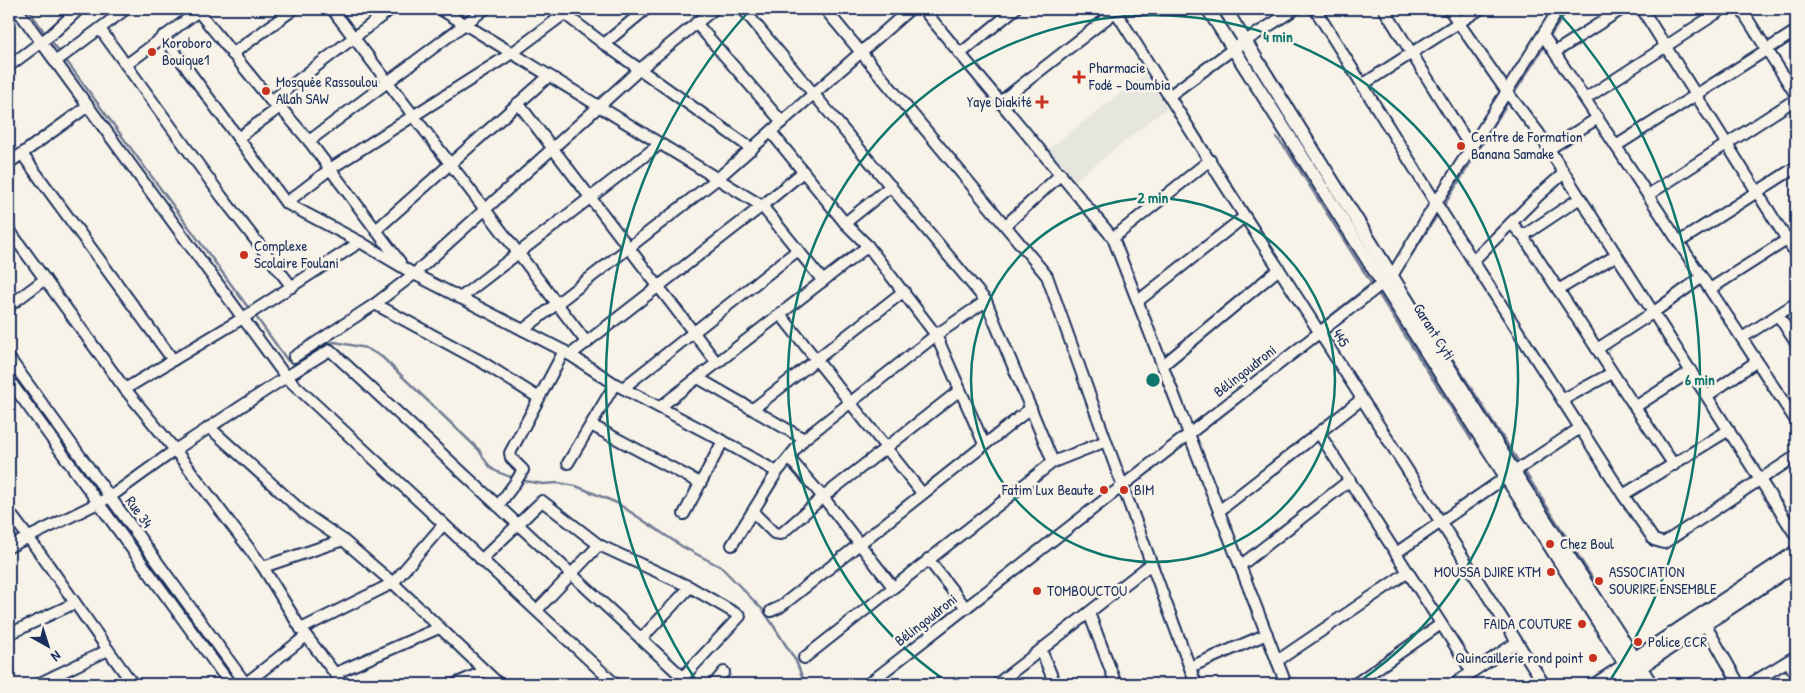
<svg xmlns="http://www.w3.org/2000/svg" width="1805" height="693" font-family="'Patrick Hand',sans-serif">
  <rect width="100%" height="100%" fill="#f7f3e8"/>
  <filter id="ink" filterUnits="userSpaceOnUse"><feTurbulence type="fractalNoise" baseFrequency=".02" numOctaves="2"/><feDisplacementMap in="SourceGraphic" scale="10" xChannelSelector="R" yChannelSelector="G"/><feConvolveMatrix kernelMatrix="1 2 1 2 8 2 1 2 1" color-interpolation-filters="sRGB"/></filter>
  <g filter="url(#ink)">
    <polygon fill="#e6e5de" points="1145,74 1167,108 1072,183 1046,151"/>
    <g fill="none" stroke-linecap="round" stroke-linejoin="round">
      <g stroke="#727c95" stroke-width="2.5">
        <polyline points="28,9 45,33"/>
        <polyline points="1549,38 1568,9"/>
        <polyline points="52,42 62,55"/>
        <polyline points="65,59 250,310"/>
        <polyline points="1513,95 1545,45"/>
        <polyline points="1276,137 1287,150 1373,286"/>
        <polyline points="1443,207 1510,99"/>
        <polyline points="1384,252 1392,264"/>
        <polyline points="1403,268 1438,214"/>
        <polyline points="1376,290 1471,439"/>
        <polyline points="1408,290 1520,464"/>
        <polyline points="254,314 288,361 292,363 330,343 335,342 366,348 382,357 479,450"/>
        <polyline points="1318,326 1372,283"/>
        <polyline points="1309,334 1314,330"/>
        <path d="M479 450C490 470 492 471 514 478"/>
        <polyline points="1523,469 1593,579"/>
        <polyline points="519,480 543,484 558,483 576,486 617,503 683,547 721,567 764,611 796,661 805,684"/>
      </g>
      <g stroke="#1b2f5e" stroke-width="14">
        <g id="minor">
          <polyline points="17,9 286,377 615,684"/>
          <polyline points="332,9 587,343"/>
          <polyline points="440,9 762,206 823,281"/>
          <polyline points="558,9 604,44 752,149"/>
          <polyline points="743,9 986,301 1053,462"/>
          <polyline points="825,9 1047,276 1106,441 1196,684"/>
          <polyline points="923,9 1113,238 1286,684"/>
          <path d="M1114 9C1169 95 1222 183 1279 269L1544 684"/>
          <polyline points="1315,9 1436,203 1623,495 1654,540 1664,543 1796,456"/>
          <polyline points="1384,9 1471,148"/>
          <polyline points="1449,9 1507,92 1538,132 1796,536"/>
          <polyline points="1642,9 1796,254"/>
          <polyline points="1741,9 1796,95"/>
          <polyline points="198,11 271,101 280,107 309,141 400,262"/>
          <polyline points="696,23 782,122"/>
          <polyline points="100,29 222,197 292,287"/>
          <polyline points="1543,35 1796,421"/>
          <polyline points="163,36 286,203 360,242 414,274 564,351 615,384 723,441 777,472"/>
          <polyline points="604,44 646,9"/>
          <polyline points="1555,52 1622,9"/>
          <polyline points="232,54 294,9"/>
          <polyline points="960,54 1015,9"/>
          <polyline points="55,62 126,9"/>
          <polyline points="126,65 201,9"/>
          <polyline points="9,66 52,34 79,9"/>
          <polyline points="1362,85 1480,9"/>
          <polyline points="1169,96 1233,49 1295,9"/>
          <polyline points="1585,99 1723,9"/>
          <polyline points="271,101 391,9"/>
          <polyline points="1000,102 1115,12"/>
          <polyline points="518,103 717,363"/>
          <polyline points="771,132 845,223 868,246 936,335 984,444"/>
          <polyline points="238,138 280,107"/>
          <polyline points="309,141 485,9"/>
          <polyline points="1616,146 1796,31"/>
          <polyline points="1549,149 1598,118"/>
          <polyline points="22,154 173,360"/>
          <polyline points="9,163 88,106"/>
          <polyline points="1648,195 1796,99"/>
          <polyline points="286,203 330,169 512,53 571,9"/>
          <polyline points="845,223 891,186"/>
          <polyline points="1511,223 1523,236 1635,407 1674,465"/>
          <polyline points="1006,225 1061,174"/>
          <polyline points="9,230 125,389 175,450 263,567 301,629 343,684"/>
          <polyline points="376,230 549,76"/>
          <polyline points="1523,236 1580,198"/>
          <polyline points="1113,238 1210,160"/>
          <polyline points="1679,242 1796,167"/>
          <polyline points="1473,261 1539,195 1564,173"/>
          <polyline points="1710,289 1796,234"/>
          <polyline points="1558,290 1617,255"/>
          <polyline points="460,298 660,144"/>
          <polyline points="1138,301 1244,217"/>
          <polyline points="375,304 482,362 539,398"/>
          <polyline points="9,306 45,279"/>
          <polyline points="780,314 922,493"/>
          <polyline points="1778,315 1796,343"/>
          <polyline points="523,330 717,179 910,9"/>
          <polyline points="1742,338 1796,303"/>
          <polyline points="1597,349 1654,312 1702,277"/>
          <polyline points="570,355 762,206 803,172"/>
          <polyline points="294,357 375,304 414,274 640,69 714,9"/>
          <polyline points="9,358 246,684"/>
          <polyline points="1163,365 1279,269"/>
          <polyline points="698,378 804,439"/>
          <polyline points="9,380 230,684"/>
          <polyline points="623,388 798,250"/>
          <polyline points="125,389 243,318 360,242"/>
          <polyline points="1707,396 1757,361"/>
          <polyline points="1562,400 1612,373"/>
          <polyline points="660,407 868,246"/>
          <polyline points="1635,407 1691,371"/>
          <polyline points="753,409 904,291"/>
          <polyline points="591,425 700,483"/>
          <polyline points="209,427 305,514 343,540 393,583 499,684"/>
          <polyline points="1319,433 1472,672"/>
          <polyline points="790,459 823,497 893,587"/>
          <polyline points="568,463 615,384"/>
          <polyline points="1514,472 1580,428"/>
          <polyline points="1623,495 1729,430"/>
          <polyline points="498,506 515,483 523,470 511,458 510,453 564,351"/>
          <polyline points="1219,511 1362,399"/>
          <path d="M9 512C53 568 91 628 133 684"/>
          <polyline points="753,512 774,533 781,534 823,497 960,390"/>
          <polyline points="684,514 723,441"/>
          <polyline points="732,545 777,472 804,439 936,335 986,301"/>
          <polyline points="9,547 110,497 175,450 286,377 330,350 690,684"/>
          <polyline points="1396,553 1506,477"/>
          <polyline points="928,559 966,608"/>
          <polyline points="481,560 542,501 599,545 690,587 740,616 683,677"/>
          <polyline points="1240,566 1350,480"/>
          <polyline points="263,567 343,540"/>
          <polyline points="537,610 599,545"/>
          <polyline points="771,611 780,607 1031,408"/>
          <polyline points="1089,613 1116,684"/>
          <polyline points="1705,624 1739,684"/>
          <polyline points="301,629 393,583 443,525"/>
          <polyline points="9,634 75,603"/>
          <polyline points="641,639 690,587"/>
          <polyline points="1041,650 1055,684"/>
          <polyline points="804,658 1053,462 1106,441"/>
          <polyline points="1277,661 1408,572"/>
          <polyline points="1788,661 1796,675"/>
          <polyline points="1190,667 1267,634"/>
          <polyline points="336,673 439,628"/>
          <polyline points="38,684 108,650"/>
          <polyline points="245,684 306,636"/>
          <polyline points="455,684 485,671"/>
          <polyline points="714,684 724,672"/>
          <polyline points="868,684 1392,276 1436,203 1559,9"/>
          <polyline points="997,684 1151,564"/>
          <polyline points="1355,684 1441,624"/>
          <polyline points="1454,684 1517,642"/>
          <polyline points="1750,684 1796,656"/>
        </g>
      </g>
      <g stroke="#1b2f5e" stroke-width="16">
        <g id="major">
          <polyline points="1208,9 1638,684"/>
          <polyline points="1225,9 1514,472 1651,684"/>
          <polyline points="1596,684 1796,552"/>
          <polyline points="1615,684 1796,564"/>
        </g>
      </g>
      <use href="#minor" stroke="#f7f3e8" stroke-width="10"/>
      <use href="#major" stroke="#f7f3e8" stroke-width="12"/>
    </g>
  </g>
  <g fill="none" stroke="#0f766e" stroke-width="2.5">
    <circle cx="1153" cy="380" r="182"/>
    <path d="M949 683A365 365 0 1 1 1357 683"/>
    <path d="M697 682A547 547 0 0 1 750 10M1556 10A547 547 0 0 1 1609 682"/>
  </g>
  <g fill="#c8321e" stroke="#f7f3e8" stroke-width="2">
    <circle cx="152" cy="52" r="5"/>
    <path d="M1076.5 69.5h5v5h5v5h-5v5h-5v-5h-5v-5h5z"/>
    <circle cx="266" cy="91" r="5"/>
    <path d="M1039.5 94.5h5v5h5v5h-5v5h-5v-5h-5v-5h5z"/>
    <circle cx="1461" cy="146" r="5"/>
    <circle cx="244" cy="255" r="5"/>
    <circle cx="1104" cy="490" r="5"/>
    <circle cx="1124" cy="490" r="5"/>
    <circle cx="1550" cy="544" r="5"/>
    <circle cx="1551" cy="572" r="5"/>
    <circle cx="1599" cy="581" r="5"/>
    <circle cx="1037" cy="591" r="5"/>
    <circle cx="1582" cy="624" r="5"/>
    <circle cx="1638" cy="642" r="5"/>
    <circle cx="1593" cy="658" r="5"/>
  </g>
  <g text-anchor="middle" stroke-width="5" stroke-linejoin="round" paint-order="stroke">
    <g font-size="15" fill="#1b2f5e" stroke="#f7f3e8" text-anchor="start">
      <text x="162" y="48">Koroboro<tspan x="162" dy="17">Bouique1</tspan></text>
      <text x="1089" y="73">Pharmacie<tspan x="1089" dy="17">Fodé - Doumbia</tspan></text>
      <text x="276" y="87">Mosquée Rassoulou<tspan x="276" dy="17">Allah SAW</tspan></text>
      <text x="1032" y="107" text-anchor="end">Yaye Diakité</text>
      <text x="1471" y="142">Centre de Formation<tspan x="1471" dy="17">Banana Samake</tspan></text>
      <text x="254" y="251">Complexe<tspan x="254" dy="17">Scolaire Foulani</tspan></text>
      <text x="1094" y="495" text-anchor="end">Fatim Lux Beaute</text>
      <text x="1134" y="495">BIM</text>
      <text x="1560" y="549">Chez Boul</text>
      <text x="1541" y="577" text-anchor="end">MOUSSA DJIRE KTM</text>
      <text x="1609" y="577">ASSOCIATION<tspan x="1609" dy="17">SOURIRE ENSEMBLE</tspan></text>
      <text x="1047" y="596">TOMBOUCTOU</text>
      <text x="1572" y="629" text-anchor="end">FAIDA COUTURE</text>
      <text x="1648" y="647">Police CCR</text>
      <text x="1583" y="663" text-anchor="end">Quincaillerie rond point</text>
    </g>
    <g font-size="15" fill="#1b2f5e" stroke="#f7f3e8">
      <text transform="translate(1434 332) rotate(58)" y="5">Garant Cyti</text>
      <text transform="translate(1341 338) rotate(58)" y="5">445</text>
      <text transform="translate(1245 371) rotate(-38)" y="5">Bélingoudroni</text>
      <text transform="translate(139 512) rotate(54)" y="5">Rue 34</text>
      <text transform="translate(926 620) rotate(-38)" y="5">Bélingoudroni</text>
    </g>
  </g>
  <circle cx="1153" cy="380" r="8" fill="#0f766e" stroke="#f7f3e8" stroke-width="2.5"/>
  <g font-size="15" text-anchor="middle" font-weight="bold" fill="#0f766e" stroke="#f7f3e8" stroke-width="5" stroke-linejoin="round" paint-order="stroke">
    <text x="1278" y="42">4 min</text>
    <text x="1153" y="203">2 min</text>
    <text x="1700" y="385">6 min</text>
  </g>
  <rect width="1805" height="693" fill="none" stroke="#f7f3e8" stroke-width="30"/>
  <rect x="15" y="15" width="1775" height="663" fill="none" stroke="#1b2f5e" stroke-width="2" filter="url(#ink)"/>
  <g transform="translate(48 646) rotate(141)" stroke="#f7f3e8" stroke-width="4" paint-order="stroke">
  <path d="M0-4L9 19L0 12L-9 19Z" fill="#1b2f5e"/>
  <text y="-8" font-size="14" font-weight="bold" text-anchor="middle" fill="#1b2f5e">N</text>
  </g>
</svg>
